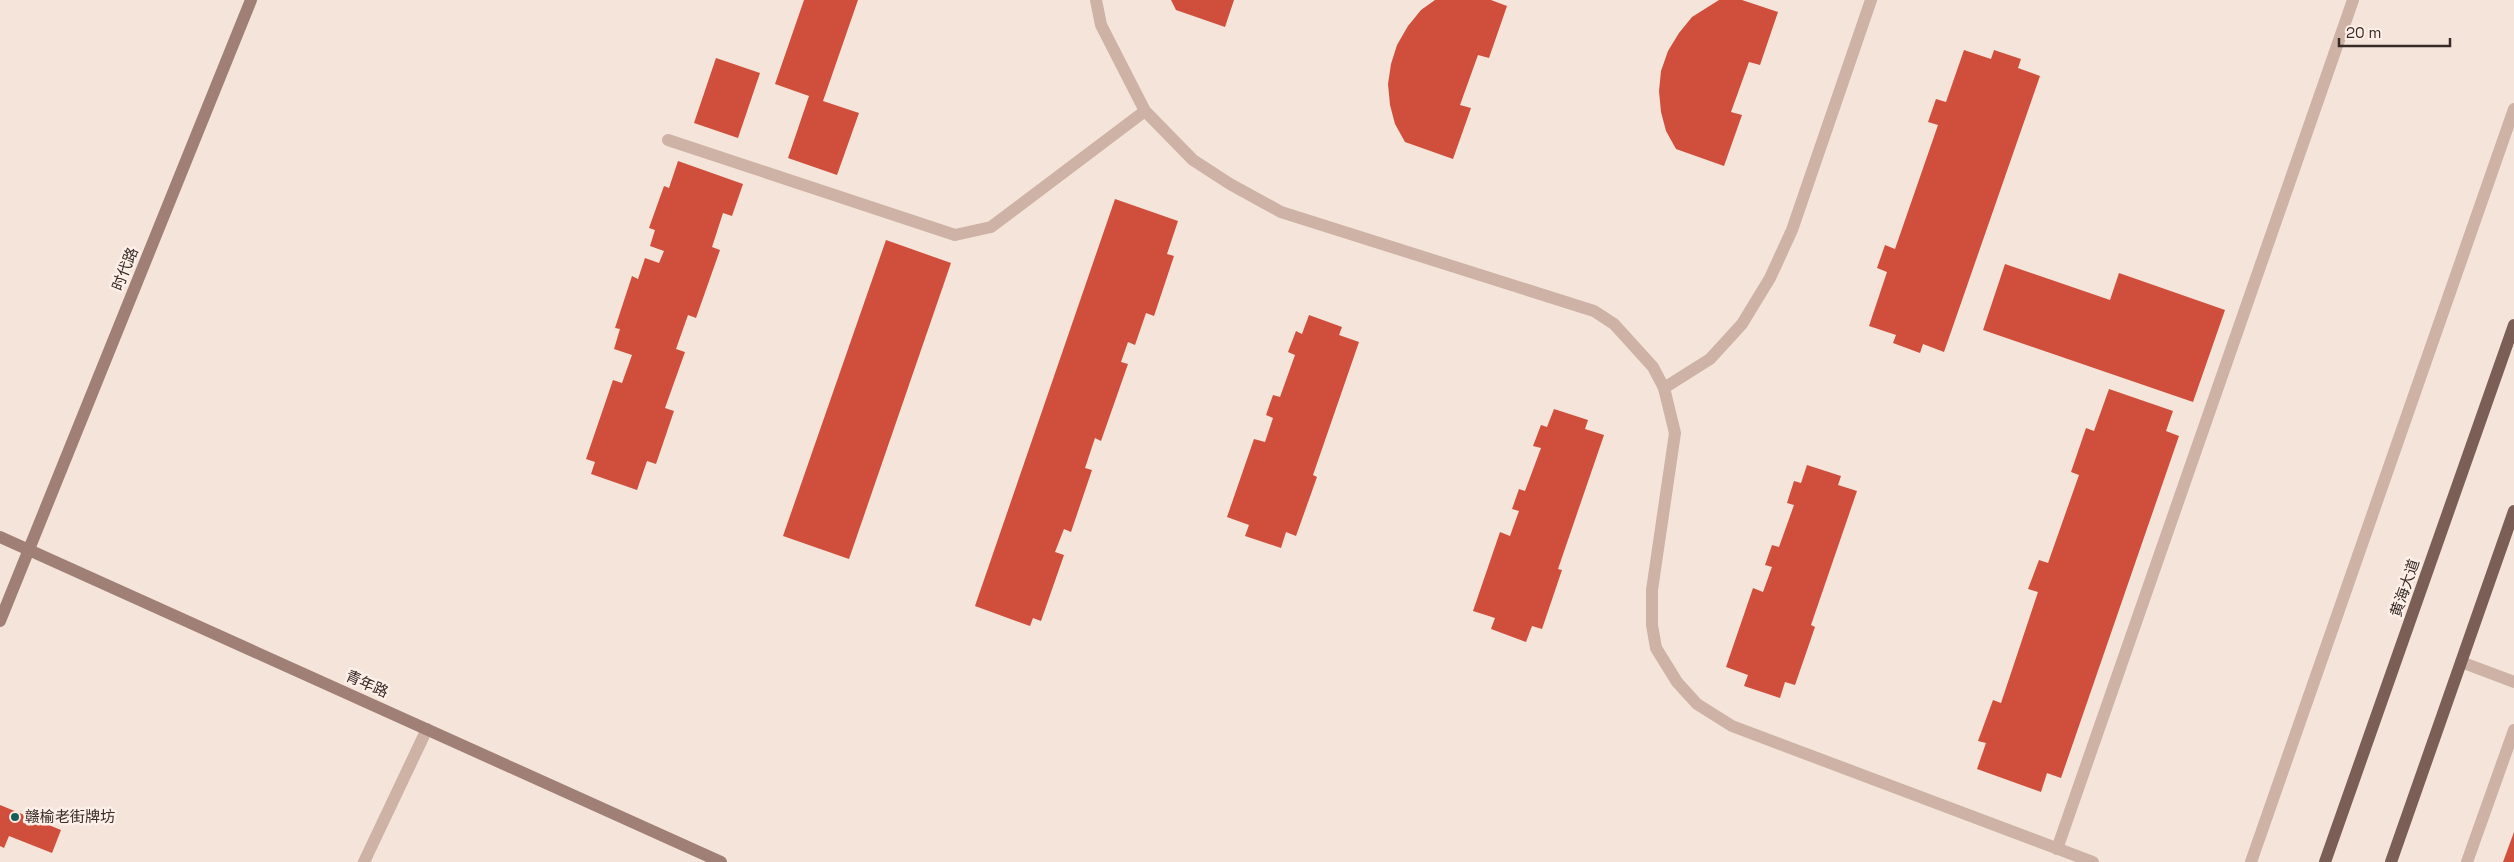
<svg xmlns="http://www.w3.org/2000/svg" width="2514" height="862" font-family="'Space Grotesk','Noto Sans SC',sans-serif">
  <rect width="100%" height="100%" fill="#f4e4da"/>
  <g fill="#cf4f3c">
    <polygon points="804,0 858,0 823,101 859,113 837,175 788,158 809,96 775,84"/>
    <polygon points="1171,0 1234,0 1225,27 1176,10"/>
    <polygon points="1435,0 1491,0 1507,6 1489,58 1478,55 1460,105 1471,108 1453,159 1405,142 1395,124 1390,105 1388,84 1391,64 1397,45 1408,26 1421,10"/>
    <polygon points="1719,0 1742,0 1778,12 1760,65 1749,62 1731,112 1742,115 1724,166 1676,149 1666,131 1661,112 1659,91 1661,71 1668,51 1679,33 1692,17"/>
    <polygon points="1964,50 1991,59 1994,50 2021,59 2018,68 2040,76 1944,352 1923,344 1920,353 1893,343 1896,335 1869,326 1887,272 1877,268 1885,245 1895,249 1938,125 1928,122 1936,99 1946,102"/>
    <polygon points="716,58 760,73 738,138 694,123"/>
    <polygon points="678,161 743,184 732,216 723,213 712,247 720,250 696,318 688,315 676,349 685,352 665,408 674,411 656,464 647,461 637,490 591,474 595,462 586,459 613,380 622,383 632,355 614,349 620,329 615,328 632,276 638,279 645,258 659,263 664,251 650,246 655,230 649,228 664,186 669,188"/>
    <polygon points="1115,199 1178,221 1167,254 1174,256 1154,316 1146,313 1135,345 1128,342 1121,362 1128,364 1101,441 1095,438 1085,468 1092,470 1071,532 1064,529 1055,552 1064,555 1041,621 1033,618 1030,626 975,606"/>
    <polygon points="886,240 951,263 849,559 783,536"/>
    <polygon points="2005,264 2110,300 2119,273 2225,310 2193,402 1983,330"/>
    <polygon points="1309,315 1342,327 1339,335 1359,342 1313,475 1317,477 1296,536 1286,532 1281,548 1245,536 1249,525 1227,517 1254,439 1265,442 1273,418 1266,415 1273,395 1280,397 1295,355 1288,352 1296,331 1302,334"/>
    <polygon points="2109,389 2173,411 2166,431 2179,436 2061,778 2047,773 2041,792 1977,769 1986,743 1978,741 1993,700 2001,703 2038,592 2028,589 2039,560 2048,563 2079,475 2071,472 2086,428 2094,431"/>
    <polygon points="1554,409 1588,420 1585,429 1604,435 1558,569 1562,570 1542,629 1532,626 1526,642 1491,629 1495,618 1473,611 1500,532 1510,536 1519,511 1512,509 1519,489 1525,491 1541,448 1533,446 1541,425 1547,427"/>
    <polygon points="1807,465 1841,476 1838,485 1857,491 1811,625 1815,627 1795,685 1785,682 1780,698 1744,686 1748,675 1726,667 1753,588 1763,592 1772,567 1765,565 1772,545 1779,547 1794,505 1787,503 1794,481 1801,483"/>
    <polygon points="0,805 61,830 52,853 9,836 4,848 0,846"/>
    <polygon points="2514,832 2514,862 2503,862"/>
  </g>
  <g fill="none" stroke-linecap="round" stroke-linejoin="round">
    <g stroke="#cdb2a5" stroke-width="12">
      <polyline points="1096,0 1101,25 1145,111 1193,160 1230,184 1281,212 1594,311 1614,324 1653,367 1664,388 1675,433 1652,590 1652,625 1656,648 1677,682 1697,704 1732,726 2093,862"/>
      <polyline points="668,140 955,235 991,227 1145,111"/>
      <polyline points="1664,388 1710,359 1742,324 1770,278 1792,230 1871,0"/>
      <polyline points="2057,849 2353,0"/>
    </g>
    <g stroke="#cdb2a5" stroke-width="12">
      <polyline points="2461,662 2514,682"/>
      <polyline points="364,862 427,729"/>
      <polyline points="2251,862 2514,109"/>
      <polyline points="2467,862 2514,730"/>
    </g>
    <g stroke="#a08076" stroke-width="12">
      <polyline points="0,537 721,862"/>
      <polyline points="0,621 251,0"/>
    </g>
    <g stroke="#7b5f57" stroke-width="12">
      <polyline points="2325,862 2514,325"/>
      <polyline points="2391,862 2514,511"/>
    </g>
  </g>
  <circle fill="#195d59" stroke="#fbefe7" stroke-width="2" cx="15" cy="817" r="5"/>
  <g text-anchor="middle" stroke-width="5" stroke-linejoin="round" paint-order="stroke">
    <g font-size="15" fill="#382a27" stroke="#fbefe7">
      <text transform="translate(125 269) rotate(-68)" y="5">时代路</text>
      <text transform="translate(2405 588) rotate(-71)" y="5">黄海大道</text>
      <text transform="translate(367 684) rotate(24)" y="5">青年路</text>
    </g>
    <g font-size="15" fill="#382a27" stroke="#fbefe7" text-anchor="start">
      <text x="25" y="822">赣榆老街牌坊</text>
    </g>
  </g>
  <path d="M2339 38v8h111v-8" fill="none" stroke="#382a27" stroke-width="2.5"/>
  <text x="2346" y="38" font-size="15" fill="#382a27" stroke="#fbefe7" stroke-width="4" paint-order="stroke">20 m</text>
</svg>
